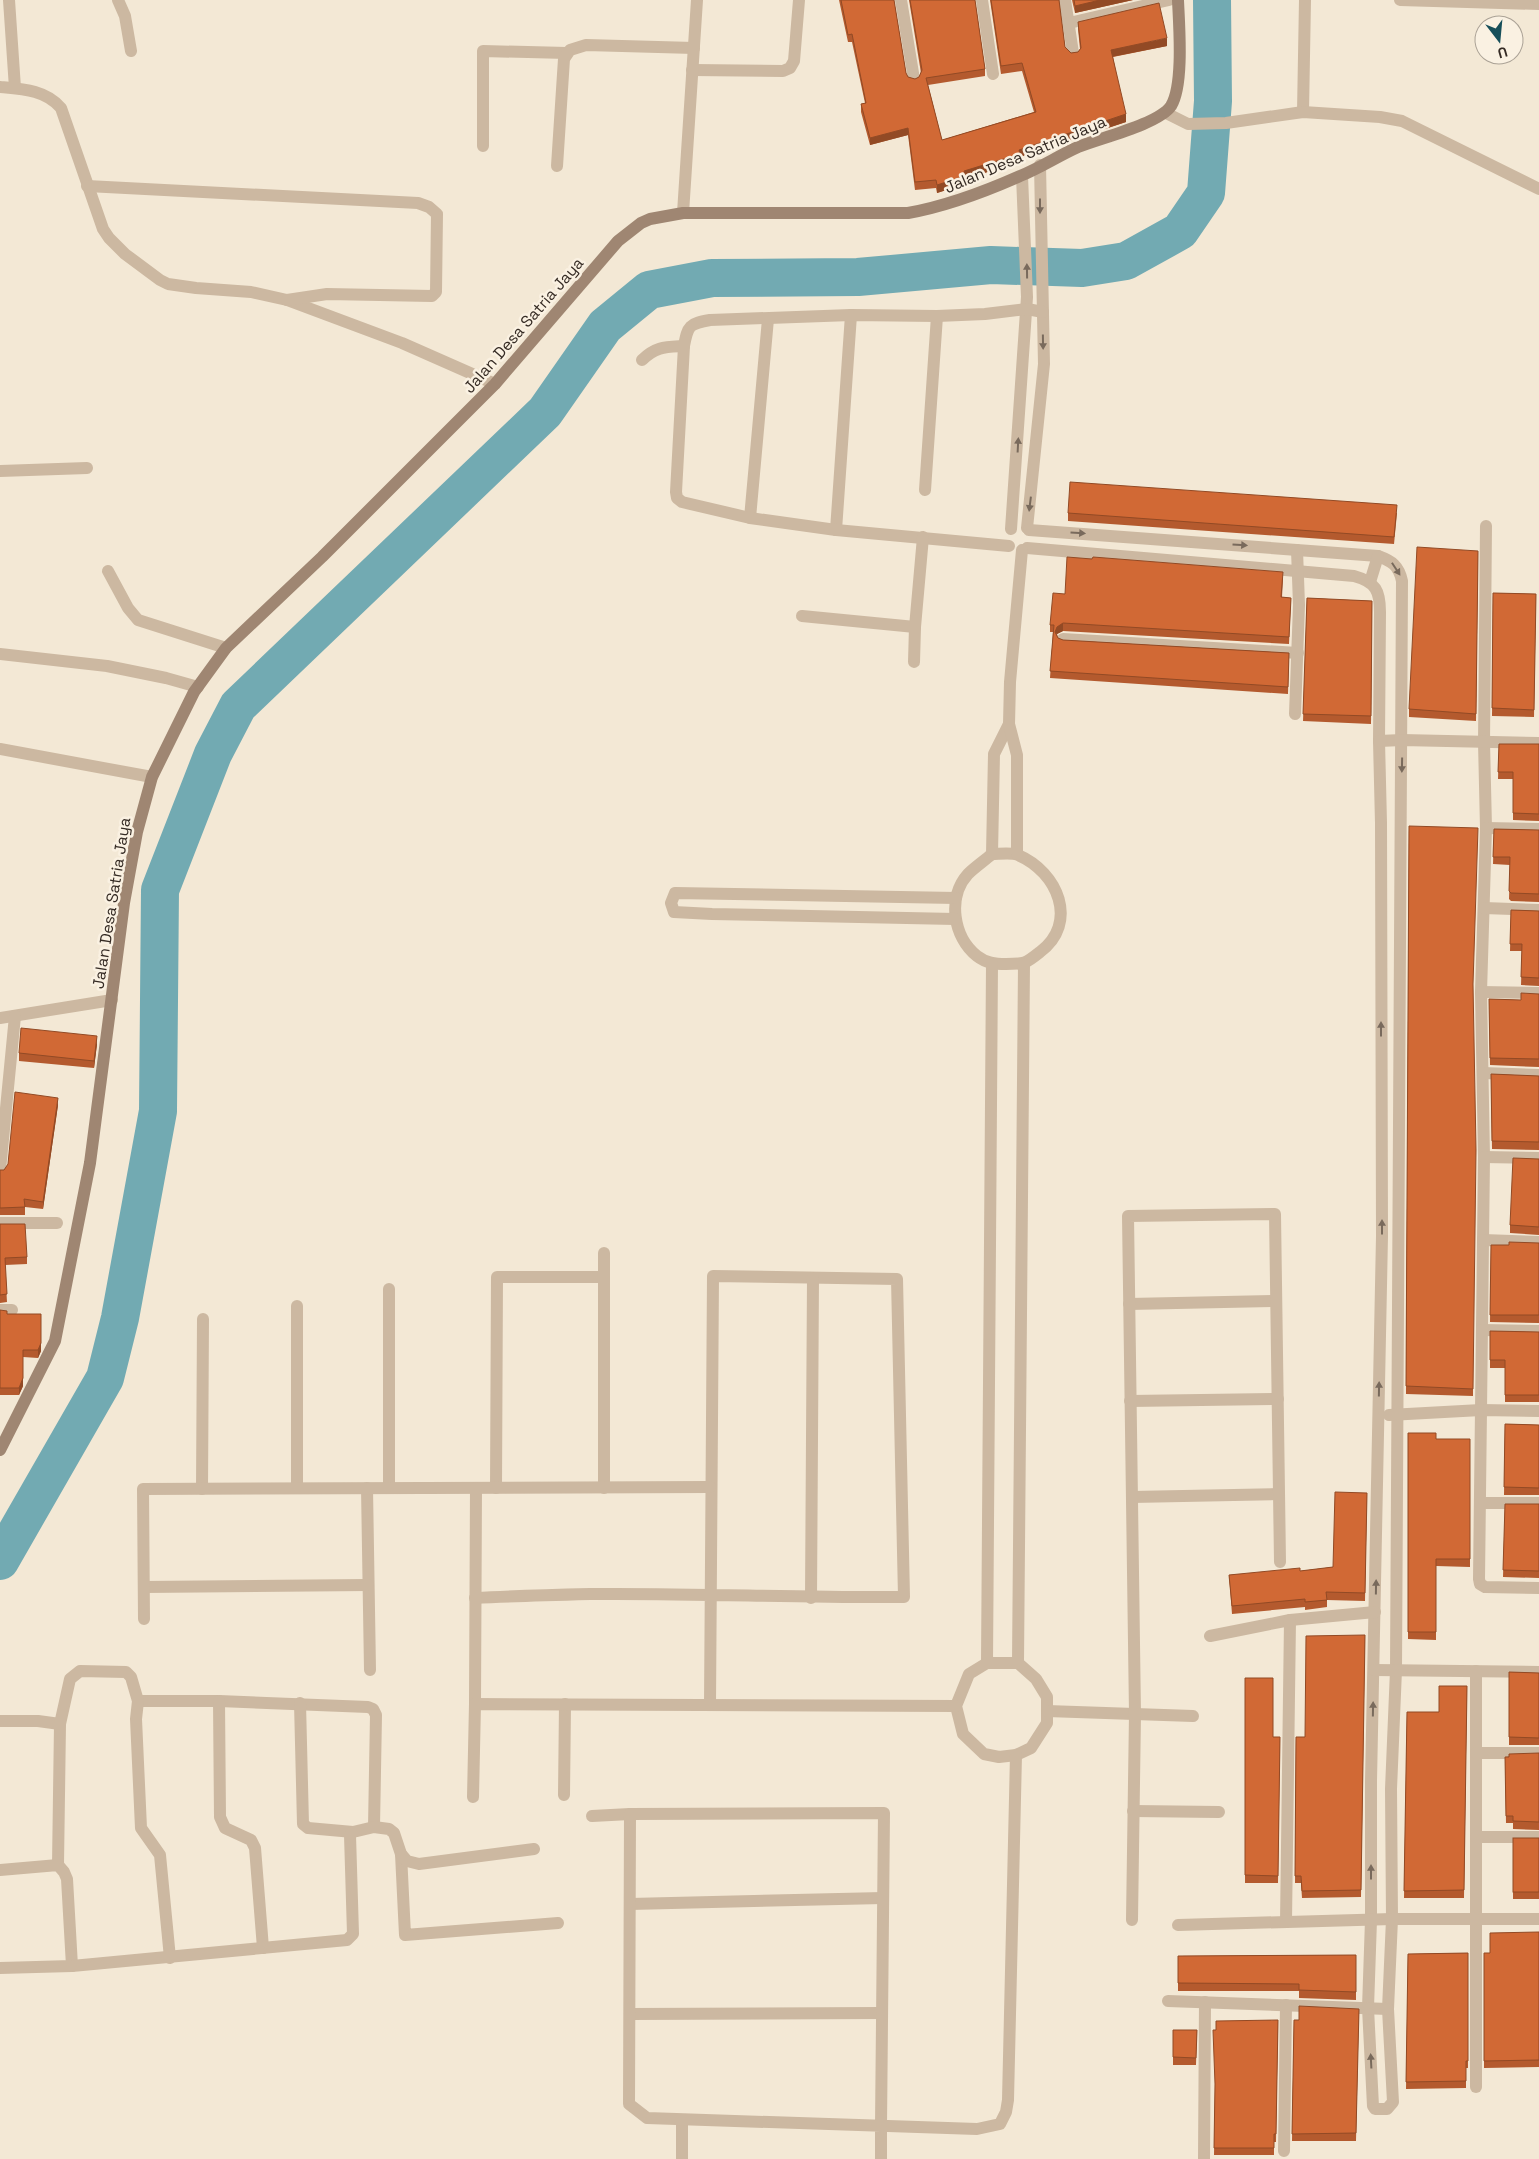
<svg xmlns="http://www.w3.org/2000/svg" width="1539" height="2159" font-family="'Space Grotesk',sans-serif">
  <rect width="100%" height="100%" fill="#f3e8d5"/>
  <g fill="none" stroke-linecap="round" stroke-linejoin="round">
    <polyline stroke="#72aab2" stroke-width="38" points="0,1561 105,1378 120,1318 158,1111 160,890 213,754 238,706 545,412 605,326 649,290 712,278 858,277 991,265 1082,268 1126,261 1180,231 1206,193 1213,101 1212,0"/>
    <g stroke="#ccb8a1" stroke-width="12">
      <polyline points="9,0 15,88"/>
      <polyline points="118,0 125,16 131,51"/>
      <polyline points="901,0 914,79"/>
      <polyline points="982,0 993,74"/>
      <polyline points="1065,0 1073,53"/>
      <polyline points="1400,0 1539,4"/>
      <polyline points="1069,23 1169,0"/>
      <polyline points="692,70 783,71 790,68 794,61 799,0"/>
      <path d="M0 87C23 89 46 90 61 108L103 229 109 238 125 254 160 280 168 284 196 288 251 292 287 300 402 343 495 384"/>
      <polyline points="1303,112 1305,0"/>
      <polyline points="1166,113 1188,124 1226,123 1303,112 1380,117 1402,121 1539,189"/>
      <polyline points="483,146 483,51 567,53"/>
      <polyline points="557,166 564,59 570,50 586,45 694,48"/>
      <polyline points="87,186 418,203 429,207 437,214 436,292 432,296 327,294 287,300"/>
      <polyline points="683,213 697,0"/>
      <path d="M642 360C656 346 666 347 684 346"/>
      <polyline points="0,471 87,468"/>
      <polyline points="925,490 937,316"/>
      <polyline points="750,518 768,319"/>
      <polyline points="1486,526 1484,742 1486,828 1481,992 1484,1157 1479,1579 1480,1584 1485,1587 1539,1588"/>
      <polyline points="1027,528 1044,364 1040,165"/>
      <polyline points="1011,529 1027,297 1022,176"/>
      <polyline points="836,530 851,315"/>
      <path d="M1009 546 836 530 750 518 682 502 677 498 676 492 684 346C688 325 689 324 710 320L851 315 937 316 985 314 1027 309 1043 312"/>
      <path d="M1027 548 1354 576C1376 582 1380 591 1380 612L1379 741 1381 823 1382 1236 1371 1781V1920L1368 2008 1373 2106 1375 2109H1387L1393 2102 1388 2009 1392 1919 1391 1789 1396 1670 1402 581C1399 566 1392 561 1378 556L1029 530"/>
      <polyline points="108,571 128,608 138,620 226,648"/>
      <polyline points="1370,582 1378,556"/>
      <polyline points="802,616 915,627"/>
      <polyline points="1063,639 1298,653"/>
      <polyline points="0,654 107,666 166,678 198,687"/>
      <polyline points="914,662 915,627 923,537"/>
      <polyline points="1295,714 1299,605 1297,550"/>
      <polyline points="1379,741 1402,740 1539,743"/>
      <polyline points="0,749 152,777"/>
      <polyline points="1486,828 1539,829"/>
      <path d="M992 854C999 854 1012 852 1018 855 1058 872 1079 923 1040 952 1025 964 1025 964 1006 964 995 964 986 963 977 956 953 937 947 897 968 874 975 867 984 861 992 854L994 754 1009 724"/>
      <polyline points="1017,854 1017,755 1009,724 1010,682 1022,550"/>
      <polyline points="1484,908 1539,910"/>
      <polyline points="955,919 712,914 674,912 671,903 675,893 956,898"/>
      <polyline points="1481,992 1539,993"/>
      <polyline points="0,1018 112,1000"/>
      <polyline points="1483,1073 1539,1075"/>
      <polyline points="1484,1157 1539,1158"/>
      <polyline points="0,1170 15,1016"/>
      <polyline points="0,1223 57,1223"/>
      <polyline points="1483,1240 1539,1242"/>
      <polyline points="1129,1304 1276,1301"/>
      <polyline points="0,1310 12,1310"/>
      <polyline points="1482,1330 1539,1331"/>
      <polyline points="1130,1401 1278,1399"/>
      <polyline points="1389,1415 1481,1410 1539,1411"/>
      <polyline points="297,1488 297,1306"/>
      <polyline points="367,1488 370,1670"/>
      <polyline points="389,1488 389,1289"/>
      <polyline points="496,1488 497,1277 604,1277"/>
      <polyline points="604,1488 604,1253"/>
      <polyline points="202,1489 203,1319"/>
      <polyline points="1132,1497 1279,1494"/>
      <polyline points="1480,1503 1539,1503"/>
      <polyline points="144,1587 368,1585"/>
      <path d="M475 1598C514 1596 554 1595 593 1594 697 1593 800 1598 904 1597L897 1279 713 1276C711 1419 710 1562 710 1705"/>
      <polyline points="811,1598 813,1278"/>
      <polyline points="144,1619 143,1489 710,1487"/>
      <polyline points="1210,1636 1290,1620 1375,1612"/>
      <polyline points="987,1663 992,964"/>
      <polyline points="1018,1663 987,1663 969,1674 956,1706 963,1734 984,1754 999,1757 1016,1755 1031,1748 1047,1723 1047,1697 1036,1679 1018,1663 1024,964"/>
      <polyline points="1374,1670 1539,1672"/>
      <polyline points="1476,1671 1476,2087"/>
      <polyline points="138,1701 219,1701 368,1707 373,1709 376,1715 374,1827"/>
      <polyline points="219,1701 220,1817 225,1828 251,1840 255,1848 263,1948"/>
      <polyline points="300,1703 303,1824 308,1828 353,1832"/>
      <polyline points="475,1704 476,1488"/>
      <polyline points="1047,1711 1193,1716"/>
      <polyline points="0,1721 38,1721 60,1724"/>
      <polyline points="1476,1753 1539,1753"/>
      <polyline points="564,1795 565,1704"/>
      <polyline points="473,1797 475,1704 956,1706"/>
      <polyline points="1133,1811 1219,1812"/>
      <polyline points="592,1816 630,1814"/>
      <polyline points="1476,1837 1539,1837"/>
      <polyline points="401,1854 405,1935 558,1923"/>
      <polyline points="58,1865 60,1724 70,1679 80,1671 126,1672 131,1677 138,1701 136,1719 141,1828 160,1855 170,1958"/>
      <polyline points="0,1870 58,1865 64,1872 67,1879 72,1966"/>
      <polyline points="630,1904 883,1898"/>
      <polyline points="1132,1920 1135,1714 1128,1216 1275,1214 1280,1562"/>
      <polyline points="1286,1922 1290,1620"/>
      <polyline points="1178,1925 1392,1919 1539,1919"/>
      <polyline points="0,1968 72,1966 347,1940 353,1934 350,1835 353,1832 374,1827 389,1829 394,1833 401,1854 407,1861 419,1864 534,1849"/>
      <polyline points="1168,2001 1388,2009"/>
      <polyline points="630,2014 882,2013"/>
      <polyline points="682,2120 682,2159"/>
      <polyline points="1284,2151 1286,2005"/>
      <polyline points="881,2159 881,2126 884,1813 630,1814 629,2104 647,2118 977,2129 1000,2124 1006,2112 1008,2100 1016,1755"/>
      <polyline points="1204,2159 1205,2002"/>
    </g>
    <path stroke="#9f8672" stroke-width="12" d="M0 1450 55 1341 90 1163 124 903 137 832 152 777 194 692 226 648 322 557 495 384 618 241 641 223 650 219 683 213H908C947 206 984 192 1020 176 1040 168 1058 156 1078 147 1100 138 1159 124 1171 106 1184 85 1179 25 1178 0"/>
  </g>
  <g fill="#b45a2e">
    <polygon points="839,0 894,0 906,73 908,77 915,79 919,77 921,73 909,0 975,0 985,69 985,76 928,85 942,140 1034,112 1022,71 1001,74 990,0 1059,0 1065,47 1071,53 1078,52 1080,49 1078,29 1078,22 1167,46 1113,57 1126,122 1020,157 1020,162 965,179 965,184 937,193 936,188 915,190 908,135 870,145 861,112 861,104 865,103 852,42 848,42"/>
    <polygon points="1072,0 1133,0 1075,13"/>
    <polygon points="1068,513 1397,513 1394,544 1068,521"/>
    <polygon points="1478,551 1476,721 1409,717 1409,709"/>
    <polygon points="1283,579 1282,597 1291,598 1289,644 1063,631 1057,634 1058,638 1063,640 1289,653 1288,694 1050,678 1053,632 1050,632 1050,625 1065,594"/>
    <polygon points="1493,593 1536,594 1534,717 1492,716"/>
    <polygon points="1307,598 1372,601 1371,724 1303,721"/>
    <polygon points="1499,744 1539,744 1539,821 1513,820 1513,779 1498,779"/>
    <polygon points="1409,826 1473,989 1473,1396 1406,1394"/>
    <polygon points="1494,829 1539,830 1539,902 1511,901 1509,899 1510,865 1493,864"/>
    <polygon points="1511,910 1539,911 1539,986 1521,985 1522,951 1510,951"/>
    <polygon points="1539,994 1539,1067 1490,1065 1489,999 1521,1000"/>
    <polygon points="97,1044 94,1068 19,1061 19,1053"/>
    <polygon points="1491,1074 1539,1076 1539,1150 1492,1149"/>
    <polygon points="58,1105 43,1209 25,1207 25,1215 0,1215 0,1170 4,1170"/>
    <polygon points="1539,1159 1539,1235 1510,1233 1510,1225"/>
    <polygon points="0,1224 27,1257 27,1264 5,1265 7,1302 0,1303"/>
    <polygon points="1539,1243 1539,1323 1490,1322 1491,1245 1509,1245"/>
    <polygon points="0,1310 7,1314 41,1351 38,1358 23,1357 23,1386 19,1395 0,1395"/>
    <polygon points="1490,1331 1539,1332 1539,1402 1505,1402 1505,1368 1490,1368"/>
    <polygon points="1505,1424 1539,1425 1539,1495 1504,1495"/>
    <polygon points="1408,1433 1436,1439 1470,1439 1470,1567 1436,1566 1436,1640 1408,1639"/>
    <polygon points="1367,1493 1365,1601 1327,1600 1327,1607 1305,1610 1305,1607 1232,1614 1229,1575 1300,1571 1333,1567"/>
    <polygon points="1505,1504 1539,1504 1539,1578 1503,1577"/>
    <polygon points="1365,1635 1361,1897 1302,1898 1301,1883 1295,1883 1296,1737 1305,1737"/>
    <polygon points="1509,1672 1539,1673 1539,1745 1509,1745"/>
    <polygon points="1245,1678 1273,1737 1280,1737 1278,1883 1245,1883"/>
    <polygon points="1467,1686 1464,1898 1404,1898 1407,1712 1439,1712"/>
    <polygon points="1539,1753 1539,1830 1513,1829 1513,1823 1506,1823 1505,1757"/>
    <rect x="1513" y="1838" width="26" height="61"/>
    <polygon points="1539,1932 1539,2067 1484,2068 1484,1953 1490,1953"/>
    <polygon points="1468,1953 1468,2068 1466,2068 1466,2088 1406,2089 1408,1954"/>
    <polygon points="1356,1955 1356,2000 1299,1998 1299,1991 1178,1991 1178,1956"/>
    <polygon points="1359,2009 1356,2141 1292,2141 1294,2020 1299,2020"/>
    <polygon points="1278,2020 1276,2142 1274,2142 1274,2155 1214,2155 1216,2030"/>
    <polygon points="1173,2030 1197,2030 1196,2065 1173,2065"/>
  </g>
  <g fill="#924a25">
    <polygon points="1100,0 1133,0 1075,13 1075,6"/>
    <polygon points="1167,38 1167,46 1111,57 1111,50"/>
    <polygon points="1126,114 1126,122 1020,157 1020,162 965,179 965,184 937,193 937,185 964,171 1019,150"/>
    <polygon points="908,128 908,135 870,145 870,138"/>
    <polygon points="1063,623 1063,631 1057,634 1055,632 1057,627"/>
    <polygon points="97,1036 97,1044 94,1068 94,1061"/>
    <polygon points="58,1098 58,1105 43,1209 43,1202"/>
    <polygon points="41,1314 41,1351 38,1358 38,1350"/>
    <polygon points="23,1378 23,1386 19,1395 19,1388"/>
  </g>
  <g fill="#d16935" stroke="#924a25">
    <polygon points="841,0 894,0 906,73 908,77 915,79 919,77 922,70 910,0 975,0 985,69 926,78 942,140 1036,112 1022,63 1001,66 991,0 1059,0 1065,47 1071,53 1078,52 1081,48 1078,22 1159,3 1167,38 1111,50 1126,114 1019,150 1020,154 964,171 965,176 937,185 936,180 915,182 908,128 870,138 861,104 866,103 852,34 848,35"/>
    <polygon points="1074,0 1100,0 1075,6"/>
    <polygon points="1070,482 1397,505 1394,537 1068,513"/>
    <polygon points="1417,547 1478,551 1476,714 1409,709"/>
    <polygon points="1067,557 1092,559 1093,557 1283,572 1281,597 1291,598 1289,637 1063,623 1057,627 1055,632 1058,638 1063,640 1289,653 1288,687 1050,671 1054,625 1050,625 1053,593 1065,594"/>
    <polygon points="1493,593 1536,594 1534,710 1492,708"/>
    <polygon points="1307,598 1372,601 1371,716 1303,714"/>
    <polygon points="1499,744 1539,744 1539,814 1513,813 1513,772 1498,772"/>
    <polygon points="1409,826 1478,828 1473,984 1476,1150 1473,1389 1406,1386"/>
    <polygon points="1494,829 1539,830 1539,894 1511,893 1509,891 1510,857 1493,857"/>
    <polygon points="1511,910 1539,911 1539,978 1521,977 1522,944 1510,944"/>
    <polygon points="1521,993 1539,994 1539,1059 1490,1058 1489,999 1521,1000"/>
    <polygon points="21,1028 97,1036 94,1061 19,1053"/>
    <polygon points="1491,1074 1539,1076 1539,1142 1492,1141"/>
    <polygon points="15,1092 58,1098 43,1202 24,1199 25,1207 0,1208 0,1170 4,1170 8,1164"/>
    <polygon points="1513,1158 1539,1159 1539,1227 1510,1225"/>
    <polygon points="0,1224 25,1224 27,1257 5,1258 7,1294 0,1295"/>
    <polygon points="1509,1242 1539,1243 1539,1315 1490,1315 1491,1245 1509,1245"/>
    <polygon points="0,1310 7,1311 7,1314 41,1314 41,1343 38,1350 23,1350 23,1378 19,1388 0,1388"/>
    <polygon points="1490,1331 1539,1332 1539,1395 1505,1395 1505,1360 1490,1360"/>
    <polygon points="1505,1424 1539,1425 1539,1488 1504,1487"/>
    <polygon points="1408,1433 1436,1433 1436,1439 1470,1439 1470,1559 1436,1559 1436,1632 1408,1632"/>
    <polygon points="1335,1492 1367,1493 1365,1593 1326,1592 1327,1600 1305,1602 1305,1599 1232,1606 1229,1575 1300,1568 1300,1571 1333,1567"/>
    <polygon points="1505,1504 1539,1504 1539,1571 1503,1570"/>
    <polygon points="1365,1635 1361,1890 1302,1891 1301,1876 1295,1876 1296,1737 1305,1737 1306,1636"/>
    <polygon points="1509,1672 1539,1673 1539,1738 1509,1737"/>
    <polygon points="1245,1678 1273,1678 1273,1737 1280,1737 1278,1876 1245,1875"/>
    <polygon points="1439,1686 1467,1686 1464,1890 1404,1891 1407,1712 1439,1712"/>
    <polygon points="1539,1753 1539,1822 1513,1821 1513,1816 1506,1816 1505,1757 1509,1757 1509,1754"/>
    <rect x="1513" y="1838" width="26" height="54"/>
    <polygon points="1539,1932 1539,2060 1484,2061 1484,1953 1490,1953 1490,1933"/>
    <polygon points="1468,1953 1468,2061 1466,2061 1466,2081 1406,2082 1408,1954"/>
    <polygon points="1356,1955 1356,1992 1299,1990 1299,1984 1178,1983 1178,1956"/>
    <polygon points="1299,2006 1359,2009 1356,2133 1292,2134 1294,2020 1299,2020"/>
    <polygon points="1278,2020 1276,2134 1274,2134 1274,2148 1214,2148 1215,2084 1213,2030 1216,2030 1216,2021"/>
    <polygon points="1173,2030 1197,2030 1196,2058 1173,2057"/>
  </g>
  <defs><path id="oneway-solid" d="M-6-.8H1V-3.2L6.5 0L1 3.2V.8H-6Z" transform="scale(1.25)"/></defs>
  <g fill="#796a5c">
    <use href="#oneway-solid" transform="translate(1040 206) rotate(90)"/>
    <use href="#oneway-solid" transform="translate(1027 271) rotate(-91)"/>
    <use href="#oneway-solid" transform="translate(1043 342) rotate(89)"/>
    <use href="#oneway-solid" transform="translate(1018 445) rotate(-87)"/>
    <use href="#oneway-solid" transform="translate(1030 504) rotate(97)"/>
    <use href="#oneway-solid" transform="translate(1078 533) rotate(4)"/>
    <use href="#oneway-solid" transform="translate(1240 545) rotate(4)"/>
    <use href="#oneway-solid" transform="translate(1396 569) rotate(57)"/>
    <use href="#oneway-solid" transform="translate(1402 765) rotate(91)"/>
    <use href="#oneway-solid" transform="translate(1381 1029) rotate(-90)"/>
    <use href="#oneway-solid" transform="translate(1382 1227) rotate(-90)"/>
    <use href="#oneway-solid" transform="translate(1379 1389) rotate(-89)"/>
    <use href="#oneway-solid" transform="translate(1376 1587) rotate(-89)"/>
    <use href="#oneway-solid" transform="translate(1373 1709) rotate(-89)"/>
    <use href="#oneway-solid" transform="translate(1371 1872) rotate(-90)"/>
    <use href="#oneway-solid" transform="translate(1371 2061) rotate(-93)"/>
  </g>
  <g text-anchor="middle" stroke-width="5" stroke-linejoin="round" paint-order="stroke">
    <g font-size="16" fill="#352b24" stroke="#faf1e2">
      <text transform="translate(1025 154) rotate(-23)" y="6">Jalan Desa Satria Jaya</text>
      <text transform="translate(523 325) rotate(-49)" y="6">Jalan Desa Satria Jaya</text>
      <text transform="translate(111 903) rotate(-81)" y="6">Jalan Desa Satria Jaya</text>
    </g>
  </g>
  <g transform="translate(1499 40) rotate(164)"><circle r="24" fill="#faf1e2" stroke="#aba296"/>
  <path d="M0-4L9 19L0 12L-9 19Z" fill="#174f5a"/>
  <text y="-8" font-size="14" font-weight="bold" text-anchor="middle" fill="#352b24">U</text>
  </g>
</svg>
